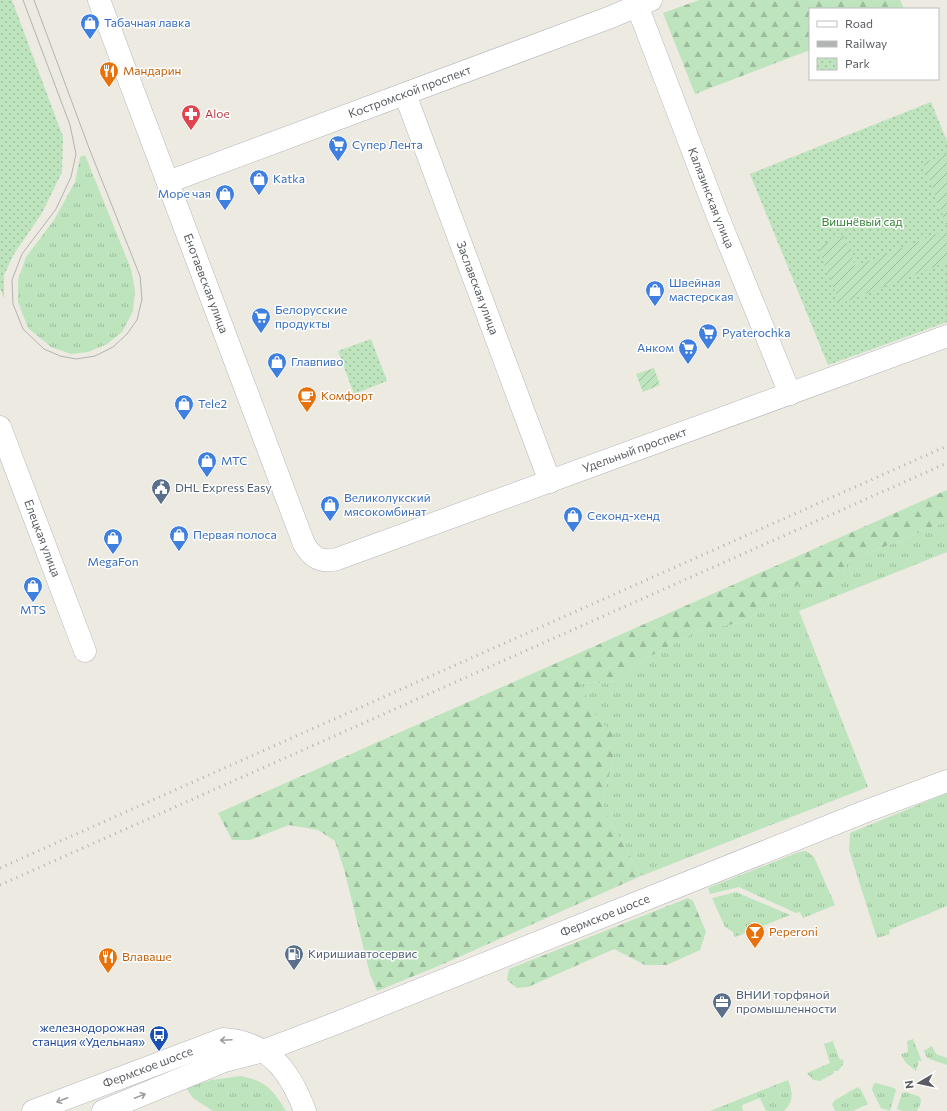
<svg xmlns="http://www.w3.org/2000/svg" width="947" height="1111" font-family="Commissioner,sans-serif">
  <defs>
    <pattern id="grass-tufts" width="24" height="20" patternUnits="userSpaceOnUse"><rect width="24" height="20" fill="#bee4bd"/><path d="M3 7l-1-3M5 7V3M7 7l1-3M15 17l-1-3M17 17v-4M19 17l1-3" fill="none" stroke="#9dbc9d"/></pattern>
    <pattern id="forest-firs" width="22" height="20" patternUnits="userSpaceOnUse"><rect width="22" height="20" fill="#bee4bd"/><path d="M5 1l3.5 6h-7zM16 11l3.5 6h-7z" fill="#9dbc9d"/></pattern>
    <pattern id="park-dots" width="8" height="8" patternUnits="userSpaceOnUse"><rect width="8" height="8" fill="#bee4bd"/><path d="M2 2h.1M6 6h.1" fill="none" stroke="#9dbc9d" stroke-width="1.8" stroke-linecap="round"/></pattern>
    <pattern id="garden-furrows" width="10" height="10" patternUnits="userSpaceOnUse"><rect width="10" height="10" fill="#bee4bd"/><path d="M-1 1l2-2M0 10L10 0M9 11l2-2" fill="none" stroke="#9dbc9d"/></pattern>
  </defs>
  <rect width="100%" height="100%" fill="#eceae1"/>
  <g fill="url(#grass-tufts)">
    <polygon points="85,155 131,269 135,290 133,311 122,332 107,344 88,352 71,354 51,347 28,328 18,302 18,280 26,257 54,220 75,182 80,157"/>
    <polygon points="947,521 947,552 799,611 868,787 641,876 603,809 605,791 613,761 599,722 579,684 618,681 645,659 699,630 740,623 761,611 773,594 808,581 820,590 844,575 847,562"/>
    <polygon points="947,793 947,906 889,930 890,934 877,938 849,850 850,833"/>
    <polygon points="806,851 814,857 835,905 803,918 800,912 796,913 739,887 710,894 708,888 799,852"/>
    <polygon points="736,892 790,915 735,937 733,932 725,927 712,898"/>
    <polygon points="913,1039 922,1062 919,1060 916,1071 905,1062 901,1054 908,1052 907,1041"/>
    <path d="M836 1040 833 1042 840 1060 843 1059C845 1064 841 1067 838 1071H833L834 1073 820 1081 813 1080 807 1073 830 1063 824 1044Z"/>
    <polygon points="932,1046 936,1054 947,1058 947,1065 927,1058 924,1051"/>
    <path d="M241 1076C266 1081 273 1090 286 1111H213L193 1098 186 1088 211 1080Z"/>
    <path d="M788 1080C793 1094 794 1100 784 1111H766L760 1098 742 1105 743 1111H710Z"/>
    <polygon points="876,1083 894,1088 896,1090 890,1111 881,1108 872,1090 873,1085"/>
    <polygon points="858,1087 861,1090 868,1104 853,1111 835,1111 832,1104 835,1100"/>
    <polygon points="906,1092 920,1097 921,1102 917,1111 902,1111 897,1109 902,1093"/>
  </g>
  <g fill="url(#forest-firs)">
    <polygon points="699,0 900,0 904,9 810,9 810,50 695,94 663,13"/>
    <polygon points="947,490 947,521 847,562 844,575 837,587 820,590 808,581 773,594 761,611 740,623 699,630 645,659 618,681 580,684 599,722 613,730 613,761 605,791 603,809 641,876 443,964 377,991 370,974 344,869 335,841 318,830 289,825 250,840 232,840 218,813"/>
    <polygon points="688,898 693,901 706,932 700,950 667,965 645,965 614,949 528,987 517,988 507,980 509,969"/>
  </g>
  <g fill="url(#park-dots)">
    <polygon points="0,0 12,0 63,137 62,172 42,213 14,254 4,275 4,299 0,288"/>
    <polygon points="931,102 947,141 947,322 828,365 750,174"/>
    <polygon points="371,339 387,381 354,394 338,351"/>
  </g>
  <g fill="url(#garden-furrows)">
    <polygon points="947,154 947,226 923,163"/>
    <polygon points="947,230 947,262 840,304 817,246 844,236 856,266"/>
    <polygon points="654,368 660,385 643,392 636,374"/>
  </g>
  <g fill="none" stroke-linecap="round" stroke-linejoin="round">
    <g stroke="#b4b7bb" stroke-width="23">
      <g id="minor">
        <path id="s1" d="M99 0 304 544C312 558 322 563 337 559L947 336"/>
        <path id="s2" d="M635 0 718 217 790 394"/>
        <path id="s3" d="M405 94 550 482"/>
        <path id="s4" d="M168 182 611 17 651 0"/>
        <path id="s5" d="M0 427 85 651"/>
        <path id="s6" d="M33 1111 223 1039C269 1042 290 1071 305 1111"/>
        <path id="s7" d="M103 1111 224 1061 263 1051 334 1024 869 810 947 781"/>
      </g>
    </g>
    <use href="#minor" stroke="#fff" stroke-width="22"/>
    <polyline stroke="#b2b3b3" stroke-width="1" points="23,0 70,125 76,154 71,177 56,209 22,254 12,280 13,304 23,329 44,349 60,356 76,359 95,356 113,347 127,334 137,320 142,299 140,276 89,148 34,0"/>
    <g stroke="#b2b3b3" stroke-width="3" stroke-dasharray="1 5" stroke-linecap="butt">
      <polyline points="0,868 947,446"/>
      <polyline points="0,885 947,463"/>
    </g>
  </g>
  <defs><path id="oneway-shaft" d="M-6 0H5M1.5-3L5.5 0L1.5 3" fill="none" stroke-width="1.6" stroke-linecap="round" stroke-linejoin="round"/></defs>
  <g stroke="#9b9ea1">
    <use href="#oneway-shaft" transform="translate(226 1040) rotate(177)"/>
    <use href="#oneway-shaft" transform="translate(140 1096) rotate(-22)"/>
    <use href="#oneway-shaft" transform="translate(62 1100) rotate(159)"/>
  </g>
  <defs>
    <g id="shop-pin" transform="scale(1)"><path d="M0 17L-7.5 6A9.5 9.5 0 1 1 7.5 6Z" fill="#3f7fe0" stroke="#fff"/><path d="M-5-2.5h2.3a2.7 3.5 0 0 1 5.4 0H5L5.5 6h-11ZM-1.5-2.5h3a1.5 2.3 0 0 0-3 0Z" fill="#fff"/></g>
    <g id="restaurant-pin" transform="scale(1)"><path d="M0 17L-7.5 6A9.5 9.5 0 1 1 7.5 6Z" fill="#e8710a" stroke="#fff"/><path d="M-5-6h1v4h1v-4h1v4h1v-4h1v5L-1.5 .5V6h-2V.5L-5-1ZM5-6V6H3V1.5H1.5Q1.5-4 5-6Z" fill="#fff"/></g>
    <g id="pharmacy-pin" transform="scale(1)"><path d="M0 17L-7.5 6A9.5 9.5 0 1 1 7.5 6Z" fill="#e0444e" stroke="#fff"/><path d="M-2-6h4v4h4v4h-4v4h-4v-4h-4v-4h4Z" fill="#fff"/></g>
    <g id="supermarket-pin" transform="scale(1)"><path d="M0 17L-7.5 6A9.5 9.5 0 1 1 7.5 6Z" fill="#3f7fe0" stroke="#fff"/><path d="M-6-5.5h2.5l.6 2H6L4.5 2H-2.5L-4.4-4H-6ZM-1.5 3.2a1.3 1.3 0 1 0 .1 0ZM3 3.2a1.3 1.3 0 1 0 .1 0Z" fill="#fff"/></g>
    <g id="cafe-pin" transform="scale(1)"><path d="M0 17L-7.5 6A9.5 9.5 0 1 1 7.5 6Z" fill="#e8710a" stroke="#fff"/><path d="M-5.5-4.5H6V0H3Q3 3.5 0 3.5H-2.5Q-5.5 3.5-5.5 0ZM3-3.2v2h1.7v-2ZM-6 4.5H4V6H-6Z" fill="#fff"/></g>
    <g id="civic-pin" transform="scale(1)"><path d="M0 17L-7.5 6A9.5 9.5 0 1 1 7.5 6Z" fill="#5c6f8a" stroke="#fff"/><path d="M-.6-6.5H3V-4.5H.6V-3L4-1V1h2V6H-6V1h2V-1L-.6-3ZM-1.2 2.5V6h2.4V2.5Z" fill="#fff"/></g>
    <g id="bar-pin" transform="scale(1)"><path d="M0 17L-7.5 6A9.5 9.5 0 1 1 7.5 6Z" fill="#e8710a" stroke="#fff"/><path d="M-6-5H6L.8 .8V4.5H3.5V6h-7V4.5H-.8V.8Z" fill="#fff"/></g>
    <g id="fuel-pin" transform="scale(1)"><path d="M0 17L-7.5 6A9.5 9.5 0 1 1 7.5 6Z" fill="#5c6f8a" stroke="#fff"/><path d="M-5.5-6h7V0h2V4h1.3V-2.5L3-4.5l.8-.8L6-3V5H2.5V1h-1V6h-7ZM-4.2-4.7v3.2H.2V-4.7Z" fill="#fff"/></g>
    <g id="office-pin" transform="scale(1)"><path d="M0 17L-7.5 6A9.5 9.5 0 1 1 7.5 6Z" fill="#5c6f8a" stroke="#fff"/><path d="M-6-3h4V-5.5h4V-3h4V5H-6ZM-1-4.5V-3h2v-1.5ZM-6 0V1H6V0Z" fill="#fff"/></g>
    <g id="bus-pin" transform="scale(1)"><path d="M0 17L-7.5 6A9.5 9.5 0 1 1 7.5 6Z" fill="#1a4fb4" stroke="#fff"/><path d="M-5-6H5V4H4V6H2V4H-2V6H-4V4H-5ZM-3.5-4V0h7V-4ZM-3.5 1.2v1.5H-2V1.2ZM2 1.2v1.5H3.5V1.2Z" fill="#fff"/></g>
  </defs>
  <g fill-rule="evenodd">
    <use href="#shop-pin" x="90" y="23"/>
    <use href="#restaurant-pin" x="109" y="71"/>
    <use href="#pharmacy-pin" x="191" y="114"/>
    <use href="#supermarket-pin" x="338" y="145"/>
    <use href="#shop-pin" x="259" y="179"/>
    <use href="#shop-pin" x="225" y="194"/>
    <use href="#shop-pin" x="655" y="290"/>
    <use href="#supermarket-pin" x="261" y="317"/>
    <use href="#supermarket-pin" x="708" y="333"/>
    <use href="#supermarket-pin" x="688" y="348"/>
    <use href="#shop-pin" x="277" y="362"/>
    <use href="#cafe-pin" x="307" y="396"/>
    <use href="#shop-pin" x="184" y="404"/>
    <use href="#shop-pin" x="207" y="461"/>
    <use href="#civic-pin" x="161" y="488"/>
    <use href="#shop-pin" x="330" y="505"/>
    <use href="#shop-pin" x="573" y="516"/>
    <use href="#shop-pin" x="179" y="535"/>
    <use href="#shop-pin" x="113" y="538"/>
    <use href="#shop-pin" x="33" y="586"/>
    <use href="#bar-pin" x="755" y="932"/>
    <use href="#fuel-pin" x="294" y="954"/>
    <use href="#restaurant-pin" x="108" y="957"/>
    <use href="#office-pin" x="722" y="1002"/>
    <use href="#bus-pin" x="159" y="1035"/>
  </g>
  <g text-anchor="middle" stroke-width="3" stroke-linejoin="round" paint-order="stroke">
    <g font-size="12" fill="#366cbe" stroke="#fff" text-anchor="start">
      <text x="104" y="27">Табачная лавка</text>
      <text x="352" y="149">Супер Лента</text>
      <text x="273" y="183">Katka</text>
      <text x="211" y="198" text-anchor="end">Море чая</text>
      <text x="669" y="287">Швейная<tspan x="669" dy="14">мастерская</tspan></text>
      <text x="275" y="314">Белорусские<tspan x="275" dy="14">продукты</tspan></text>
      <text x="722" y="337">Pyaterochka</text>
      <text x="674" y="352" text-anchor="end">Анком</text>
      <text x="291" y="366">Главпиво</text>
      <text x="198" y="408">Tele2</text>
      <text x="221" y="465">МТС</text>
      <text x="344" y="502">Великолукский<tspan x="344" dy="14">мясокомбинат</tspan></text>
      <text x="587" y="520">Секонд-хенд</text>
      <text x="193" y="539">Первая полоса</text>
      <text x="113" y="566" text-anchor="middle">MegaFon</text>
      <text x="33" y="614" text-anchor="middle">MTS</text>
    </g>
    <g font-size="12" fill="#c56008" stroke="#fff" text-anchor="start">
      <text x="123" y="75">Мандарин</text>
      <text x="321" y="400">Комфорт</text>
      <text x="769" y="936">Peperoni</text>
      <text x="122" y="961">Влаваше</text>
    </g>
    <g font-size="12" fill="#595d62" stroke="#fff">
      <text dy="4" stroke="none"><textPath href="#s4" startOffset="258">Костромской проспект</textPath></text>
      <text dy="4" stroke="none"><textPath href="#s2" startOffset="212">Калязинская улица</textPath></text>
      <text dy="4" stroke="none"><textPath href="#s1" startOffset="303">Енотаевская улица</textPath></text>
      <text dy="4" stroke="none"><textPath href="#s3" startOffset="207">Заславская улица</textPath></text>
      <text dy="4" stroke="none"><textPath href="#s1" startOffset="938">Удельный проспект</textPath></text>
      <text dy="4" stroke="none"><textPath href="#s5" startOffset="119">Елецкая улица</textPath></text>
      <text dy="4" stroke="none"><textPath href="#s7" startOffset="539">Фермское шоссе</textPath></text>
      <text dy="4" stroke="none"><textPath href="#s6" startOffset="123">Фермское шоссе</textPath></text>
    </g>
    <g font-size="12" fill="#be3a42" stroke="#fff" text-anchor="start">
      <text x="205" y="118">Aloe</text>
    </g>
    <g font-size="12" fill="#368439" stroke="#fff">
      <text x="862" y="226">Вишнёвый сад</text>
    </g>
    <g font-size="12" fill="#4e5e75" stroke="#fff" text-anchor="start">
      <text x="175" y="492">DHL Express Easy</text>
      <text x="308" y="958">Киришиавтосервис</text>
      <text x="736" y="999">ВНИИ торфяной<tspan x="736" dy="14">промышленности</tspan></text>
    </g>
    <g font-size="12" fill="#164399" stroke="#fff" text-anchor="end">
      <text x="145" y="1032">железнодорожная<tspan x="145" dy="14">станция «Удельная»</tspan></text>
    </g>
  </g>
  <rect x="809" y="8" width="130" height="72" fill="#ffffff" stroke="#bdbec0"/>
  <rect x="817" y="21" width="20" height="6" fill="#ffffff" stroke="#bdbec0"/>
  <text x="845" y="28" font-size="12" fill="#595d62">Road</text>
  <rect x="817" y="41" width="20" height="6" fill="#b2b3b3" stroke="#bdbec0"/>
  <text x="845" y="48" font-size="12" fill="#595d62">Railway</text>
  <rect x="817" y="58" width="20" height="12" fill="url(#park-dots)" stroke="#bdbec0"/>
  <text x="845" y="68" font-size="12" fill="#595d62">Park</text>
  <g transform="translate(919 1083) rotate(261)" stroke="#ffffff" stroke-width="3" paint-order="stroke">
  <path d="M0-3L7 15L0 10L-7 15Z" fill="#595d62"/>
  <text y="-6" font-size="11" font-weight="bold" text-anchor="middle" fill="#595d62">N</text>
  </g>
</svg>
